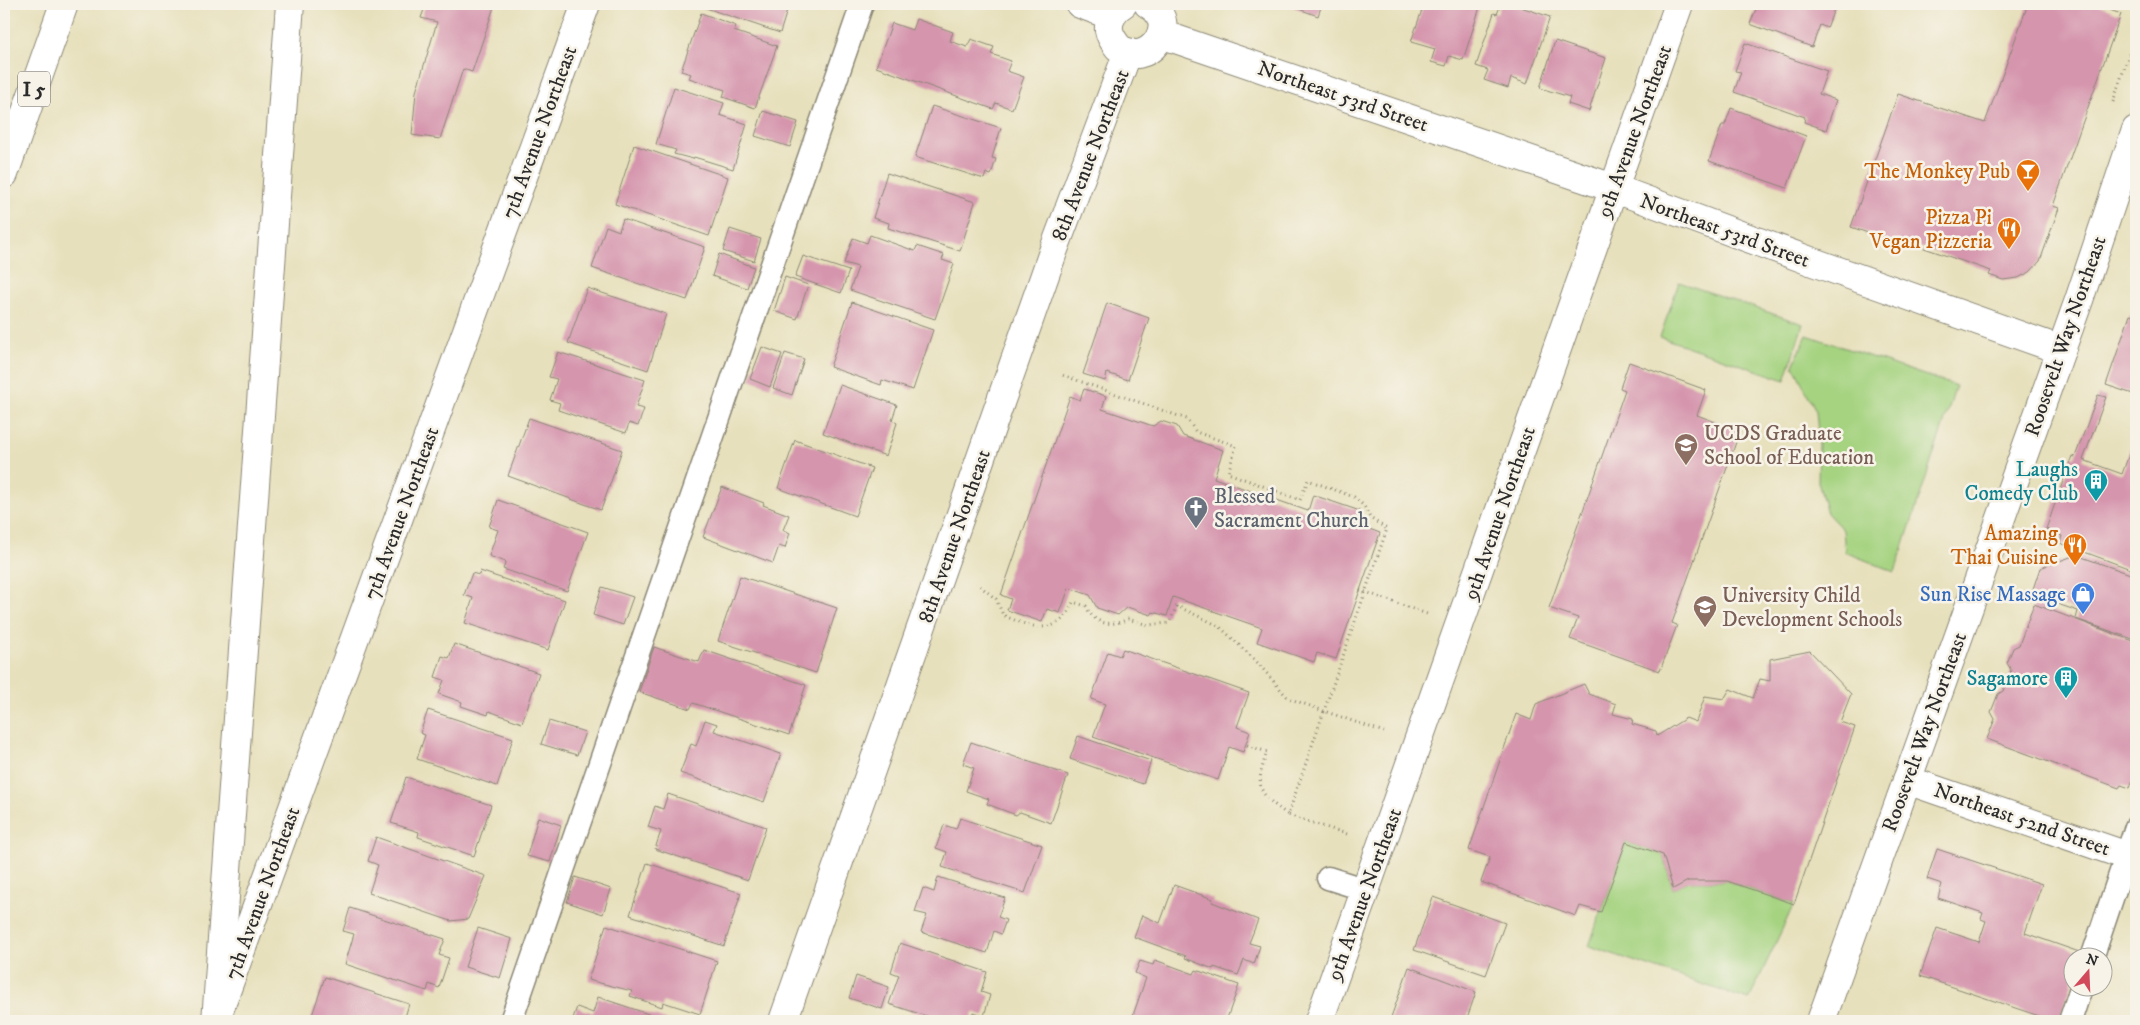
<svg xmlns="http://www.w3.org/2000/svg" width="2140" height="1025" font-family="'IM FELL DW Pica',serif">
  <rect width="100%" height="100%" fill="#f7f3e8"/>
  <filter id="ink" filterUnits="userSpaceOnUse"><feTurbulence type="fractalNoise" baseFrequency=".02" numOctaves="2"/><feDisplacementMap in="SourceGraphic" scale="10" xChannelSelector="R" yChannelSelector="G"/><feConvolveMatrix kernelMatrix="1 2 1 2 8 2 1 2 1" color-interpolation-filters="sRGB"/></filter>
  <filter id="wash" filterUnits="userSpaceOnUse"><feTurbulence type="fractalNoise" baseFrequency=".0096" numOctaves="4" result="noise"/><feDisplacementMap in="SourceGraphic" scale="20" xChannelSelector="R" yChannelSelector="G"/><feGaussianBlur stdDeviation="1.12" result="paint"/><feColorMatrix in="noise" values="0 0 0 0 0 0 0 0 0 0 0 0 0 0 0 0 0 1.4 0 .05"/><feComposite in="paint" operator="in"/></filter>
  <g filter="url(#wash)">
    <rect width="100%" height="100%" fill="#e7e0bc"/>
    <g fill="#a5d380" stroke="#687f56">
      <polygon points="1679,282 1803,324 1785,380 1660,337"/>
      <polygon points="1807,335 1956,386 1895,572 1845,552 1843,530 1827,513 1818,482 1819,444 1816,411 1793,365"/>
      <polygon points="1626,842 1663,855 1673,889 1688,881 1727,881 1794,904 1749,1000 1589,946"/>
    </g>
    <g id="blocks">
      <g fill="#d595ad">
        <polygon points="426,4 495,4 472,72 463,69 440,139 412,135 416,92 437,22 421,18"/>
        <polygon points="700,4 789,4 780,33 700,6"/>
        <polygon points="1285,4 1322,4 1318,16"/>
        <polygon points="1424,4 1479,4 1478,6 1480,7 1463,60 1449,56 1446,66 1431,62 1435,49 1411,42"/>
        <polygon points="1501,4 1512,4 1550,17 1527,84 1511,78 1508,88 1484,80 1488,70 1476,66 1494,13 1497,14"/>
        <polygon points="1758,4 1836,4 1827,28 1820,25 1812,47 1750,24"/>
        <polygon points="2028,4 2093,4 2121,14 2053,206 2059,208 2040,261 2030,272 2018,278 2003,280 1989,275 1991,271 1907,242 1905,246 1851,227 1898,94 1985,123"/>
        <polygon points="701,13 736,26 734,31 777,46 755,108 723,97 725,90 689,78 691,74 681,71"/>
        <polygon points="916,19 953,32 950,41 967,47 971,39 994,47 991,54 1011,61 1007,71 1024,77 1012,109 996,103 993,109 876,67 892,23 912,30"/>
        <polygon points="1555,41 1606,58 1589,111 1568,104 1570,97 1540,88"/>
        <polygon points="1745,43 1827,71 1819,94 1836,100 1826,130 1804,122 1805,117 1734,92 1741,72 1735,71"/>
        <polygon points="674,87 724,103 720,115 747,124 733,169 694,157 693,159 674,154 676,150 656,144"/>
        <polygon points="932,106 1001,128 992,158 996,159 991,175 986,173 984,179 915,157"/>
        <polygon points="1731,108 1806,136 1787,188 1709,161 1722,125 1725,125"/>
        <polygon points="763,111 798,122 790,147 755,136"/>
        <polygon points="634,145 728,177 709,236 615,204"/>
        <polygon points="887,173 975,202 960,251 888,228 889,223 873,218"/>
        <polygon points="623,219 705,247 687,300 592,268 606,226 619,231"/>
        <polygon points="730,229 761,239 754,261 723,251"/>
        <polygon points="870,235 915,251 917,246 944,255 942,260 954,264 935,319 850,290 858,267 844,263 853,238 867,243"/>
        <polygon points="719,254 754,267 747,288 712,276"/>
        <polygon points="803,256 849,271 841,293 795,277"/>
        <polygon points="785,277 808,285 797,319 774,311"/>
        <polygon points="587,288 666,314 648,370 568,343"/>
        <polygon points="852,302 933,330 913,390 882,380 881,385 830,367"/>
        <polygon points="1107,303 1149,318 1128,380 1107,373 1105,381 1083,374"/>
        <polygon points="2130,315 2136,317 2136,395 2106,385"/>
        <polygon points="762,347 782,354 770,387 750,379"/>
        <polygon points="558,352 645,380 636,407 644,409 638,426 629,423 626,433 558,410 560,403 550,400 557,379 549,377"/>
        <polygon points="785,353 804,359 792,395 773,388"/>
        <polygon points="1629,362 1706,390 1697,415 1740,431 1672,623 1677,625 1660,671 1570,639 1578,618 1549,608 1625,390 1620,388"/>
        <polygon points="840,385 897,405 892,420 897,423 886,456 823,433"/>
        <polygon points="1084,389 1106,396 1102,409 1153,426 1161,421 1177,426 1183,436 1223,450 1214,478 1308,511 1313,495 1360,511 1356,524 1380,533 1336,659 1317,653 1314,662 1257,642 1262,628 1173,597 1167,616 1153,612 1151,615 1127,607 1118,615 1097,608 1090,595 1069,588 1060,613 1047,609 1042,622 1007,610 1011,599 1001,595 1070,396 1080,400"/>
        <polygon points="2098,395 2106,397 2083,460 2122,474 2136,435 2136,571 2060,543 2062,536 2046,529 2072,456 2075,457"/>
        <polygon points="529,418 622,450 601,510 508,476"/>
        <polygon points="795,440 872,468 855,516 778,488"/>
        <polygon points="722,487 764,503 763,505 789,515 783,530 790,533 785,548 779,546 773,563 703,537"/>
        <polygon points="498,500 588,532 567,591 503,569 506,562 489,556 498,530 489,527"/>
        <polygon points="2076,555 2136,576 2136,629 2133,639 2076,619 2078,611 2031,595 2040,568"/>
        <polygon points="480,571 565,600 548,650 465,623 473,598 464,595 472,573 479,575"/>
        <polygon points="740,576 837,608 816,673 718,641"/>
        <polygon points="602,587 633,597 623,625 593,615"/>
        <polygon points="2034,604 2136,642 2136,770 2130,788 2121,785 2119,788 1987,739 1995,719 1991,712 1998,694 2003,691 2011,670 2007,663 2013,648 2019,645"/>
        <polygon points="454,644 539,673 522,723 489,711 488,715 461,706 462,702 439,694 444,680 435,677 442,656 449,658"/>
        <polygon points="654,647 699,662 704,650 806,685 789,735 693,703 690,709 639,692"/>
        <polygon points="1123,649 1249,693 1237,727 1250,732 1243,752 1229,747 1218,780 1093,737 1105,704 1091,699 1108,652 1120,656"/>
        <polygon points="1810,651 1851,694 1840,722 1855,727 1794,904 1727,881 1688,881 1673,889 1663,855 1626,842 1601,912 1580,906 1576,916 1481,882 1490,857 1469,850 1516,714 1531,720 1536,704 1584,684 1589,694 1616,704 1613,714 1633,719 1632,724 1656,731 1657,736 1686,718 1696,722 1705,696 1724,699 1730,689 1753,698 1760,679 1770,681 1770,659"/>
        <polygon points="428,710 513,738 497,786 417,759 425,735 420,733"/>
        <polygon points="705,720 717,724 714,731 781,754 764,802 680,773 691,744 696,746"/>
        <polygon points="549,721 585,732 577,755 541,744"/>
        <polygon points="1078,736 1151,761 1143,784 1070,759"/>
        <polygon points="971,742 1068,775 1051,823 1020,812 1016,815 987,804 989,799 966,791 974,768 963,764"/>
        <polygon points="406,777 491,805 474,856 418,837 419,832 391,823"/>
        <polygon points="668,794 766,827 748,880 655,849 661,831 648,827 655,806 663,809"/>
        <polygon points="538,817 561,825 550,862 527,856"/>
        <polygon points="960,818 1042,845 1025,893 942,867 947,852 936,848 944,825 956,829"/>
        <polygon points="376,837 486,876 468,919 451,921 369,893 378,865 368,861"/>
        <polygon points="1937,849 2042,884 2025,933 2082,953 2081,958 2072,958 2072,983 2059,1021 2054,1021 1920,976 1937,928 1979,942 1986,921 1981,919 1983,913 1938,898 1942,884 1927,879"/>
        <polygon points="647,863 741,893 724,946 630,915"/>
        <polygon points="575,877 611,889 603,914 567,902"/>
        <polygon points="938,877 1005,898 998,917 1006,920 1001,934 994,931 987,953 921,932 927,915 915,912 923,888 934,892"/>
        <polygon points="1174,885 1213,899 1212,902 1258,920 1249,943 1260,946 1254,964 1244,960 1238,975 1214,967 1213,969 1185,958 1186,956 1134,937 1142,915 1160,923"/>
        <polygon points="1433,897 1505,923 1486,975 1414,950"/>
        <polygon points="350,908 445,939 439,955 449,958 439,988 429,984 427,991 345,964 354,934 343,931"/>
        <polygon points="606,925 717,961 700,1014 663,1002 662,1007 630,996 632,991 588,980"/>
        <polygon points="478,928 512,939 500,978 465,967"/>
        <polygon points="900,943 987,972 981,992 990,995 984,1016 973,1012 970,1021 942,1021 889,1004 899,975 891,972"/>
        <polygon points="1155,960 1194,974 1196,970 1239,985 1226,1021 1142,1021 1132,1018 1146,978 1135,973 1140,961 1153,965"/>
        <polygon points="1409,967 1476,992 1466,1021 1390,1020"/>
        <polygon points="856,976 889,987 882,1009 849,998"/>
        <polygon points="325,977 409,1004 405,1017 416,1021 310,1021"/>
        <polygon points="598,997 669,1021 572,1021 577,1007 593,1013"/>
      </g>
    </g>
  </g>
  <g filter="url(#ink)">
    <use href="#blocks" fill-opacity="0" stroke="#898674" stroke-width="1"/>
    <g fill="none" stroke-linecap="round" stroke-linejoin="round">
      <g stroke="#898674" stroke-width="25">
        <g id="lane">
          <polyline points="1328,878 1366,890"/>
          <polyline points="2092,958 2136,827"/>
          <polyline points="511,1021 862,4"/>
          <polyline points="2070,1021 2081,988"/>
        </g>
      </g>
      <g stroke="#898674" stroke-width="30">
        <g id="street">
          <polyline points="1080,4 1112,16"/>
          <path d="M1123 4C1114 9 1108 19 1109 30 1110 36 1114 42 1118 47 1145 72 1184 24 1148 4"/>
          <polyline points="1161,34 1613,188 1813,262 2061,350"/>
          <polyline points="1907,780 2136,859"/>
          <polyline points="220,1008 586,4"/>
          <polyline points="783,1021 1053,252 1128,52"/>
          <polyline points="1319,1021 1679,4"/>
        </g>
      </g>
      <g stroke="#898674" stroke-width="30">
        <polyline id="secondary" points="1821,1021 2079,300 2136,130"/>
      </g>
      <g stroke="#898674" stroke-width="30">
        <g id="highway">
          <polyline points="4,174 64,4"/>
          <polyline points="216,1021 290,4"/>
        </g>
      </g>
      <g stroke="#898674" stroke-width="3" stroke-dasharray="1 4" stroke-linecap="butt">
        <polyline points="2113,102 2136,33"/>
        <path d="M980 586 996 599 1003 615C1031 628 1059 638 1073 602L1086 606C1094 625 1112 627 1128 619L1148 625 1169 623 1177 606 1219 626 1256 661 1288 698 1324 711 1387 529 1370 518 1364 506 1354 497 1308 480 1300 500 1228 473 1236 446 1196 432 1187 419 1062 375"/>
        <polyline points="1360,590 1427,614"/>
        <path d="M1247 745 1267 752C1255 788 1257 792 1288 815"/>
        <polyline points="1347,834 1288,815 1324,711 1384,732"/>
      </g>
      <use href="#lane" stroke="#fff" stroke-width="22"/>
      <use href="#street" stroke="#fff" stroke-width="28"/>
      <use href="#secondary" stroke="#fff" stroke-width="28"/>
      <use href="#highway" stroke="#fff" stroke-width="28"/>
    </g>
  </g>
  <defs>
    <g id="bar-pin" transform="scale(1.25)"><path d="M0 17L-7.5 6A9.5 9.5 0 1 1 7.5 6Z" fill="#e8710a" stroke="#f7f3e8"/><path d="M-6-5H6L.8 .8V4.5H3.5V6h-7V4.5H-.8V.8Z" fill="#fff"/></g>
    <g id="restaurant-pin" transform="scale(1.25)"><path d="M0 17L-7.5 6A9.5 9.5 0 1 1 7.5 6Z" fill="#e8710a" stroke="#f7f3e8"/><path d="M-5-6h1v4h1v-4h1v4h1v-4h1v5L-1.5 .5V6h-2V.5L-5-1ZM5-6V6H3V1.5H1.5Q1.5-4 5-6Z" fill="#fff"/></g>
    <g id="university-pin" transform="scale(1.25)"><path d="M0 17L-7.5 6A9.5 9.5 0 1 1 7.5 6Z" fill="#8d6e63" stroke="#f7f3e8"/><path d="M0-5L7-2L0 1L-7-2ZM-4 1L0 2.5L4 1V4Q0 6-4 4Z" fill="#fff"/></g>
    <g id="building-pin" transform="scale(1.25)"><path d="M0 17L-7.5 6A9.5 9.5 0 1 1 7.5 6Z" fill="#0f9aa8" stroke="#f7f3e8"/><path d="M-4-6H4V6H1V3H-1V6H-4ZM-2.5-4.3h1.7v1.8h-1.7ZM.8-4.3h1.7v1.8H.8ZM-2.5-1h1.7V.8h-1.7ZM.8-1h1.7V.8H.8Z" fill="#fff"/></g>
    <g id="church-pin" transform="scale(1.25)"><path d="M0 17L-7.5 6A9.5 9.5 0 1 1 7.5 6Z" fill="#6b7280" stroke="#f7f3e8"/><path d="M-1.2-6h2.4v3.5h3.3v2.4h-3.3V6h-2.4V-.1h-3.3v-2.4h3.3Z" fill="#fff"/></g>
    <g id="shop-pin" transform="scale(1.25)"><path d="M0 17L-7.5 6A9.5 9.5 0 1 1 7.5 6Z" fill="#3f7fe0" stroke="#f7f3e8"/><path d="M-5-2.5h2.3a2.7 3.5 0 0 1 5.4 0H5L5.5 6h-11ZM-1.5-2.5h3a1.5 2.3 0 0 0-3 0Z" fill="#fff"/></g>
    <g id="school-pin" transform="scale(1.25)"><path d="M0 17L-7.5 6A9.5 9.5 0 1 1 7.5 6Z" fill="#8d6e63" stroke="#f7f3e8"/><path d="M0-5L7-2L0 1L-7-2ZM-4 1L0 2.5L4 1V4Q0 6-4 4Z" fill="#fff"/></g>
  </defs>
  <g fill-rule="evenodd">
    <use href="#bar-pin" x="2028" y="171"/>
    <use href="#restaurant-pin" x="2009" y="229"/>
    <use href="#university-pin" x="1686" y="445"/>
    <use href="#building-pin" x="2096" y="481"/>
    <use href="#church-pin" x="1196" y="508"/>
    <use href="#restaurant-pin" x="2075" y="545"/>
    <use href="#shop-pin" x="2083" y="594"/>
    <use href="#school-pin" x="1705" y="607"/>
    <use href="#building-pin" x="2066" y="678"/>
  </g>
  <g text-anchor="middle" stroke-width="5" stroke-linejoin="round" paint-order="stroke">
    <rect fill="#f7f3e8" stroke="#686764" stroke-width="1" x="18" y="71.5" width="32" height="35" rx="4"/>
    <g font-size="20" font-weight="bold" fill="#2b2b2b">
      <text x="34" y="96">I 5</text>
    </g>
    <g font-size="21" fill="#2b2b2b" stroke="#f7f3e8">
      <text transform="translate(1343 96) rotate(19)" y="7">Northeast 53rd Street</text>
      <text transform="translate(1634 131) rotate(-70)" y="7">9th Avenue Northeast</text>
      <text transform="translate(539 132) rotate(-70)" y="7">7th Avenue Northeast</text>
      <text transform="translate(1090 155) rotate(-69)" y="7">8th Avenue Northeast</text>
      <text transform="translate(1725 230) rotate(20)" y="7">Northeast 53rd Street</text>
      <text transform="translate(2065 336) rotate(-71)" y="7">Roosevelt Way Northeast</text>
      <text transform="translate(401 513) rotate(-70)" y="7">7th Avenue Northeast</text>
      <text transform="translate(1499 513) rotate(-71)" y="7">9th Avenue Northeast</text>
      <text transform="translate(954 536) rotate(-71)" y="7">8th Avenue Northeast</text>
      <text transform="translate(1924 732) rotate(-70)" y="7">Roosevelt Way Northeast</text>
      <text transform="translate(2022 819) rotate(19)" y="7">Northeast 52nd Street</text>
      <text transform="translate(262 893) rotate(-70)" y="7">7th Avenue Northeast</text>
      <text transform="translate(1364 894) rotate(-70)" y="7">9th Avenue Northeast</text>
    </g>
    <g font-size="21" fill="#c56008" stroke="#f7f3e8" text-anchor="end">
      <text x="2010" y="178">The Monkey Pub</text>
      <text x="1992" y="224">Pizza Pi<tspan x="1992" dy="24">Vegan Pizzeria</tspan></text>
      <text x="2058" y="540">Amazing<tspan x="2058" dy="24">Thai Cuisine</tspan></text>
    </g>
    <g font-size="21" fill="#785e54" stroke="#f7f3e8" text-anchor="start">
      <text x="1704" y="440">UCDS Graduate<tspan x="1704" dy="24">School of Education</tspan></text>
      <text x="1722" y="602">University Child<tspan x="1722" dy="24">Development Schools</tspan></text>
    </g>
    <g font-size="21" fill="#0d838f" stroke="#f7f3e8" text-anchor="end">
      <text x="2078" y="476">Laughs<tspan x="2078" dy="24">Comedy Club</tspan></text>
      <text x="2048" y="685">Sagamore</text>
    </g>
    <g font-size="21" fill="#5b616d" stroke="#f7f3e8" text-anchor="start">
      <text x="1214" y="503">Blessed<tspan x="1214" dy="24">Sacrament Church</tspan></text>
    </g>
    <g font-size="21" fill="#366cbe" stroke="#f7f3e8" text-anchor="end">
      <text x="2066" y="601">Sun Rise Massage</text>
    </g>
  </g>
  <rect width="2140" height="1025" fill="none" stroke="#f7f3e8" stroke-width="20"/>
  <g transform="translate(2088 972) rotate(19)"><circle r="24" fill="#f7f3e8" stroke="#a5a39c"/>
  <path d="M0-4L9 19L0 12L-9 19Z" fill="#d1495b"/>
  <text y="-8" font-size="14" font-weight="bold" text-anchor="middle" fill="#2b2b2b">N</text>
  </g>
</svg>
